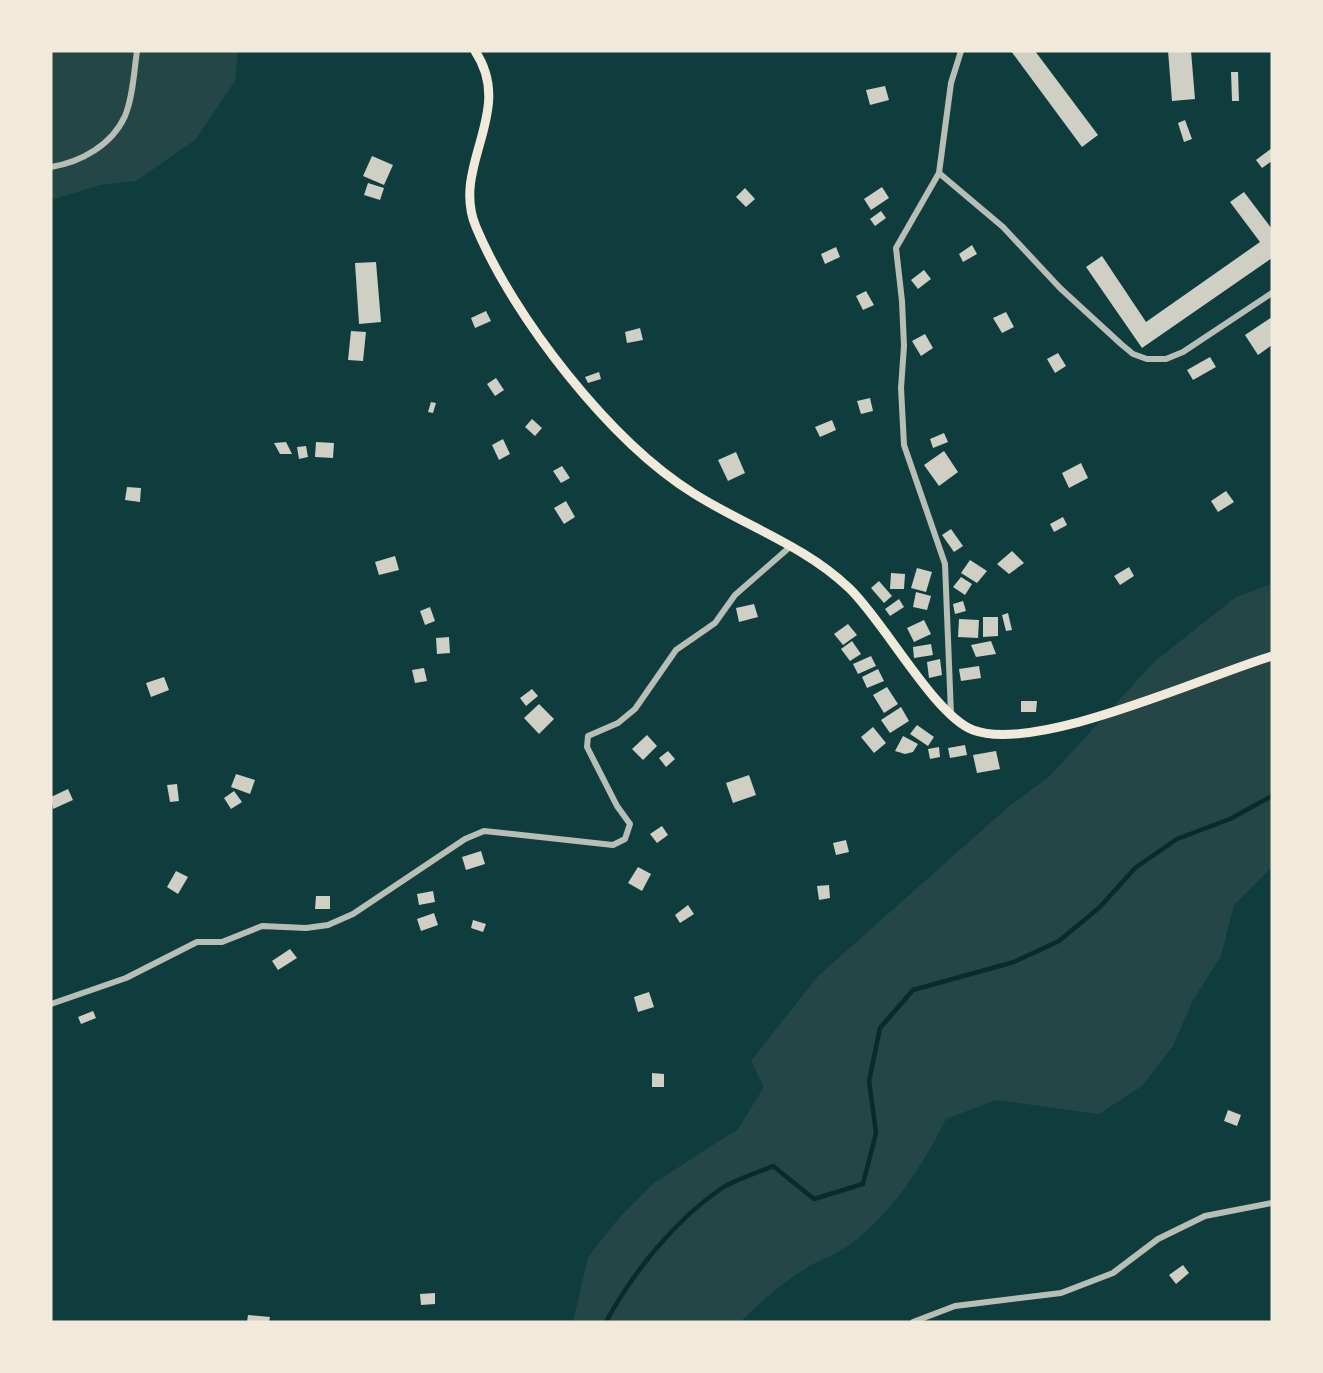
<svg xmlns="http://www.w3.org/2000/svg" width="1323" height="1373" font-family="Figtree,sans-serif">
  <rect width="100%" height="100%" fill="#0f3d3e"/>
  <g fill="#244646">
    <polygon points="54,51 238,51 235,81 195,140 136,181 100,185 51,200 51,53"/>
    <path d="M1272 584V867L1234 905 1221 956 1193 1000 1173 1046 1142 1086 1099 1114 996 1100 946 1119C923 1164 896 1208 856 1240 842 1252 823 1258 808 1267 782 1283 761 1301 740 1322H573L588 1257 619 1218 654 1183 738 1129 764 1087 751 1061 818 976 1007 808 1050 776 1154 662 1236 597Z"/>
  </g>
  <g fill="none" stroke-linecap="round" stroke-linejoin="round">
    <path stroke="#0a2a2b" stroke-width="4.5" d="M606 1322C633 1272 675 1220 722 1188 737 1179 757 1173 773 1166L814 1199 863 1184 876 1133 869 1081 880 1028 913 990 1014 962 1059 941 1100 907 1135 868 1177 839 1230 819 1272 796"/>
  </g>
  <g fill="#cfcfc3">
    <polygon points="1011,51 1035,51 1098,135 1082,147"/>
    <polygon points="1168,51 1191,51 1195,99 1172,101"/>
    <polygon points="1231,72 1238,72 1239,101 1232,101"/>
    <polygon points="885,86 889,100 870,105 866,90"/>
    <polygon points="1185,120 1192,139 1184,142 1178,123"/>
    <polygon points="1272,148 1272,161 1262,168 1256,160"/>
    <polygon points="372,156 393,165 384,185 363,176"/>
    <polygon points="368,183 384,188 380,200 364,195"/>
    <polygon points="882,187 889,198 871,210 864,199"/>
    <polygon points="745,188 755,199 746,207 736,197"/>
    <polygon points="1244,192 1272,229 1272,258 1142,348 1086,267 1102,256 1146,322 1260,242 1230,202"/>
    <polygon points="881,211 886,218 875,226 870,219"/>
    <polygon points="972,245 977,254 963,262 959,254"/>
    <polygon points="836,247 840,257 825,264 821,254"/>
    <polygon points="376,262 381,322 359,324 355,263"/>
    <polygon points="924,270 931,279 918,289 911,280"/>
    <polygon points="866,291 874,305 863,310 856,296"/>
    <polygon points="486,311 491,321 475,328 471,318"/>
    <polygon points="1006,312 1014,327 1002,333 993,318"/>
    <polygon points="1272,317 1272,345 1258,355 1245,335"/>
    <polygon points="640,328 643,340 627,343 625,332"/>
    <polygon points="351,331 366,332 363,361 348,360"/>
    <polygon points="925,334 933,348 921,356 912,341"/>
    <polygon points="1058,353 1066,366 1055,373 1047,359"/>
    <polygon points="1210,357 1216,367 1193,380 1187,370"/>
    <polygon points="599,372 601,379 588,383 585,377"/>
    <polygon points="496,378 504,390 495,396 487,384"/>
    <polygon points="870,398 873,411 861,414 857,401"/>
    <polygon points="431,402 436,403 433,413 428,412"/>
    <polygon points="532,419 542,428 535,436 525,427"/>
    <polygon points="832,420 836,430 820,437 815,427"/>
    <polygon points="944,433 948,442 933,448 930,439"/>
    <polygon points="503,439 510,454 499,460 492,445"/>
    <polygon points="286,442 292,454 280,454 274,443"/>
    <polygon points="316,442 334,443 333,458 315,457"/>
    <polygon points="306,446 308,457 299,459 297,447"/>
    <polygon points="944,451 958,472 939,486 924,465"/>
    <polygon points="736,452 745,473 728,481 718,460"/>
    <polygon points="1081,463 1088,478 1069,488 1062,473"/>
    <polygon points="562,466 570,478 561,483 553,471"/>
    <polygon points="127,487 141,488 140,502 125,500"/>
    <polygon points="1226,491 1234,502 1218,512 1211,501"/>
    <polygon points="566,501 575,517 564,524 554,508"/>
    <polygon points="1063,517 1067,525 1054,532 1050,524"/>
    <polygon points="951,529 963,546 954,552 942,535"/>
    <polygon points="1012,551 1024,563 1009,574 997,564"/>
    <polygon points="395,556 399,570 379,575 375,562"/>
    <polygon points="970,560 987,571 977,583 961,573"/>
    <polygon points="1129,567 1134,576 1120,585 1114,576"/>
    <polygon points="917,568 932,572 926,592 911,588"/>
    <polygon points="891,573 905,574 904,589 890,589"/>
    <polygon points="961,577 972,584 965,595 953,587"/>
    <polygon points="879,581 892,596 884,603 871,588"/>
    <polygon points="916,592 931,596 927,610 913,607"/>
    <polygon points="899,599 904,607 890,616 885,609"/>
    <polygon points="963,601 966,611 955,614 953,604"/>
    <polygon points="754,604 758,617 739,622 736,608"/>
    <polygon points="430,607 435,621 425,625 420,611"/>
    <polygon points="1008,613 1012,630 1006,631 1002,615"/>
    <polygon points="983,617 998,617 998,636 983,637"/>
    <polygon points="959,619 979,620 978,638 958,637"/>
    <polygon points="924,620 931,634 914,642 907,628"/>
    <polygon points="848,624 857,635 843,645 834,634"/>
    <polygon points="449,637 450,653 437,654 436,638"/>
    <polygon points="852,641 861,654 850,661 841,649"/>
    <polygon points="991,641 996,654 976,657 971,645"/>
    <polygon points="931,644 933,655 914,658 913,647"/>
    <polygon points="871,656 876,666 858,674 853,664"/>
    <polygon points="940,659 942,675 929,678 927,662"/>
    <polygon points="979,666 981,678 961,681 959,669"/>
    <polygon points="424,668 427,681 415,683 412,670"/>
    <polygon points="878,669 884,681 867,688 862,677"/>
    <polygon points="164,677 169,690 151,697 146,683"/>
    <polygon points="887,687 898,704 884,713 873,695"/>
    <polygon points="532,689 538,696 526,706 520,698"/>
    <polygon points="1021,701 1037,701 1036,712 1021,712"/>
    <polygon points="539,704 554,719 539,734 524,718"/>
    <polygon points="901,707 909,721 890,733 881,720"/>
    <polygon points="917,725 934,737 928,746 910,734"/>
    <polygon points="873,727 886,743 874,753 861,737"/>
    <polygon points="647,735 657,746 643,760 632,749"/>
    <polygon points="903,736 918,744 913,752 905,754 895,751"/>
    <polygon points="965,745 967,755 950,758 948,748"/>
    <polygon points="939,747 940,757 930,759 928,749"/>
    <polygon points="668,751 675,759 666,767 659,758"/>
    <polygon points="996,751 1000,769 977,773 973,755"/>
    <polygon points="236,774 255,780 250,794 231,787"/>
    <polygon points="749,775 756,795 733,803 726,783"/>
    <polygon points="177,784 179,801 170,802 167,785"/>
    <polygon points="68,789 73,800 53,809 51,797"/>
    <polygon points="234,791 242,802 231,809 224,798"/>
    <polygon points="662,826 668,835 657,843 650,834"/>
    <polygon points="846,840 849,852 836,855 833,843"/>
    <polygon points="481,851 485,864 466,870 462,857"/>
    <polygon points="638,867 651,874 642,891 628,883"/>
    <polygon points="176,871 188,877 178,894 167,887"/>
    <polygon points="829,885 830,898 819,900 817,886"/>
    <polygon points="433,891 435,902 419,905 417,894"/>
    <polygon points="316,896 330,896 330,909 315,909"/>
    <polygon points="688,905 694,914 680,923 675,915"/>
    <polygon points="434,913 438,925 421,931 417,919"/>
    <polygon points="473,920 486,924 483,932 471,928"/>
    <polygon points="290,949 297,958 278,970 272,961"/>
    <polygon points="649,992 654,1007 638,1012 634,997"/>
    <polygon points="93,1011 96,1018 81,1024 78,1017"/>
    <polygon points="652,1073 664,1074 664,1087 652,1087"/>
    <polygon points="1228,1110 1241,1115 1237,1126 1224,1121"/>
    <polygon points="1183,1265 1189,1273 1176,1284 1169,1275"/>
    <polygon points="435,1293 435,1304 421,1305 420,1294"/>
    <polygon points="248,1315 270,1317 269,1322 247,1322"/>
  </g>
  <g fill="none" stroke-linecap="round" stroke-linejoin="round">
    <g stroke="#b8beb3" stroke-width="6">
      <path d="M51 167C81 162 112 145 125 116 133 97 134 71 137 51"/>
      <polyline points="939,173 1003,227 1060,288 1121,344 1133,354 1147,359 1166,359 1183,352 1272,293"/>
      <polyline points="951,714 945,564 904,445 901,388 904,346 902,301 896,248 939,173 951,83 961,51"/>
      <polyline points="51,1004 126,978 197,942 222,942 262,926 306,928 328,925 353,914 465,839 484,831 613,845 625,839 630,824 617,806 587,747 588,736 618,723 635,709 676,650 715,623 735,595 791,546"/>
      <polyline points="913,1322 955,1306 1061,1293 1113,1273 1158,1239 1205,1216 1272,1203"/>
    </g>
    <path stroke="#f1e9da" stroke-width="9" d="M475 51C516 112 450 166 476 227 514 318 610 441 693 493 745 526 804 545 849 588 884 621 934 715 973 730 1036 754 1205 676 1272 656"/>
  </g>
  <rect width="1323" height="1373" fill="none" stroke="#f1e9da" stroke-width="105"/>
</svg>
